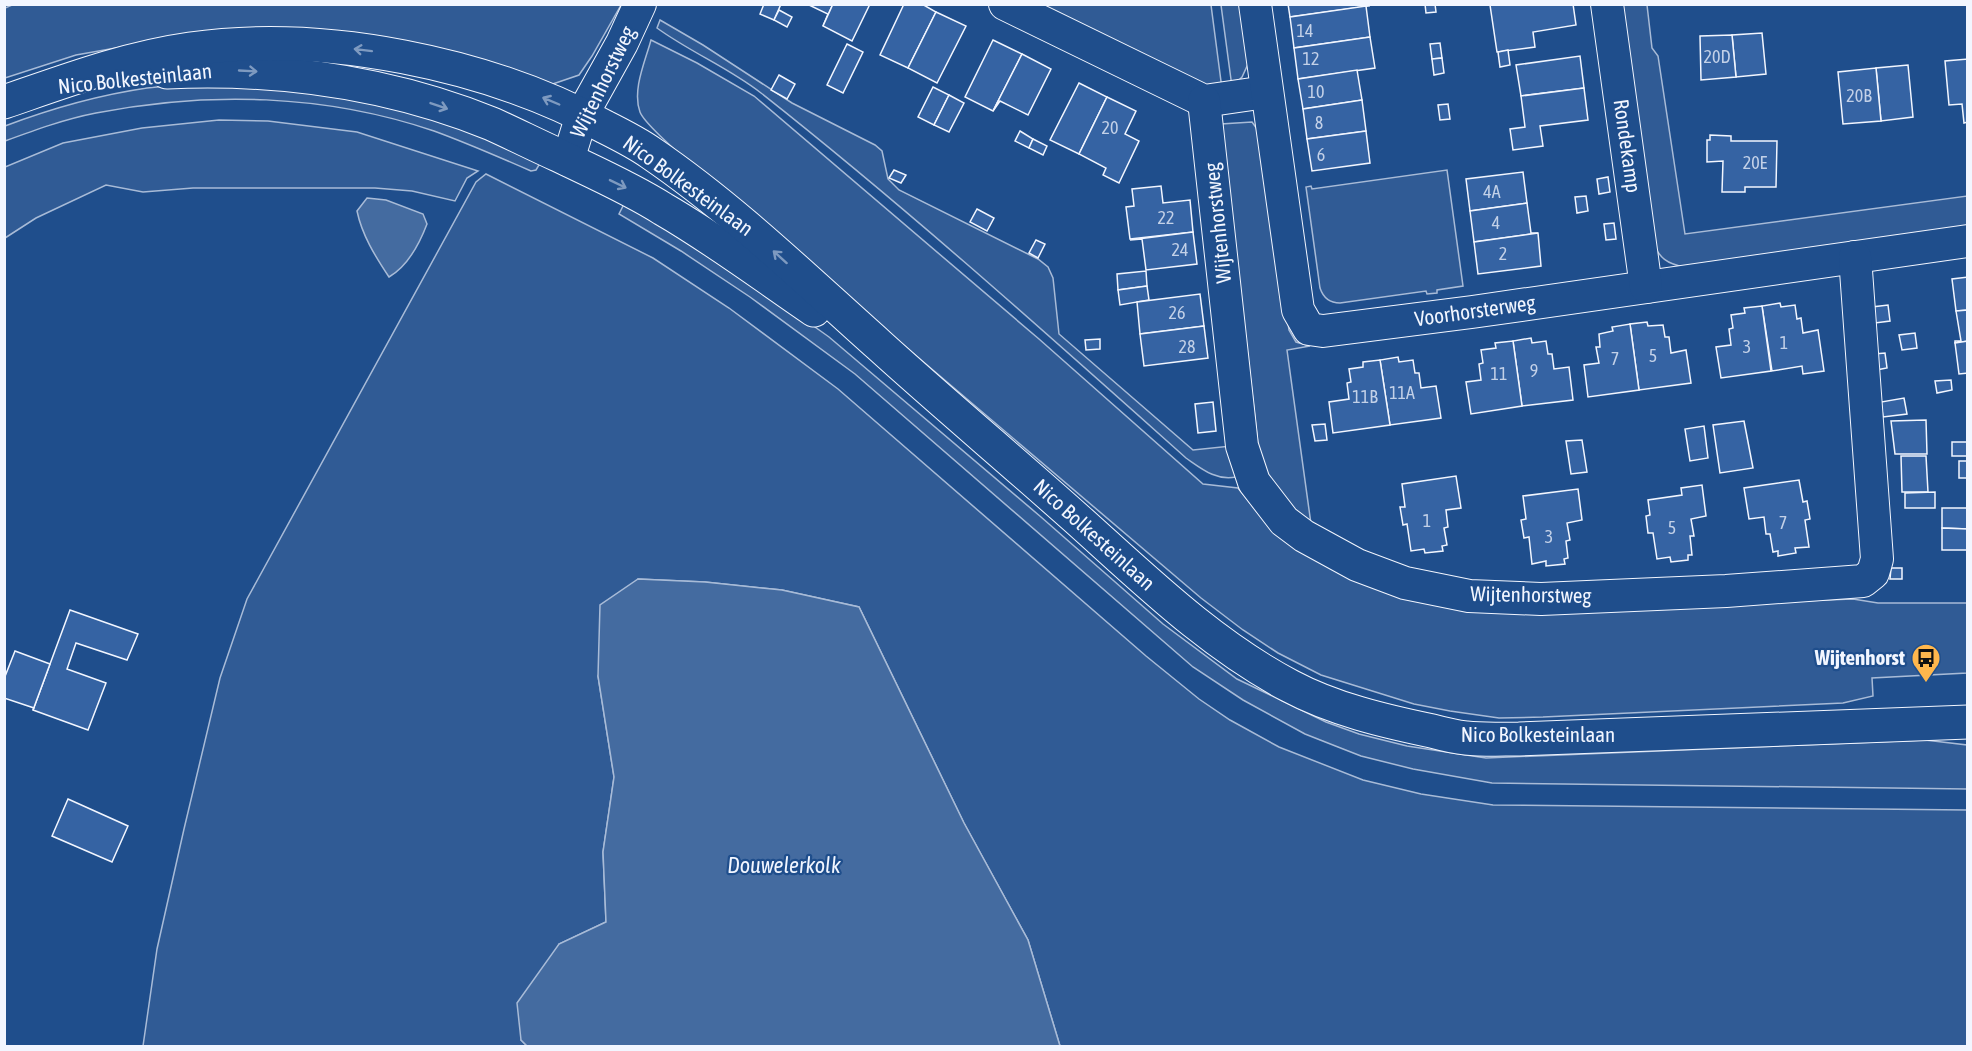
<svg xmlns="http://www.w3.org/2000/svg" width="1972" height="1051" font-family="'Asap Condensed',sans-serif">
  <rect width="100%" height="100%" fill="#1f4e8c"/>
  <g fill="#305b95" stroke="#a8bbd7" stroke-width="1.5">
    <polygon points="12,5 621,5 592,56 579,75 544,87 484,68 127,46 76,55 5,78 5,8"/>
    <polygon points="1029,5 1211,5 1222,89 1199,89"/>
    <polygon points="1221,5 1242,5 1248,64 1242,77 1232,87"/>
    <path d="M1621 5H1647L1652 48 1658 56 1685 234 1967 196V226L1685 267C1667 264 1659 258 1653 242Z"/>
    <path d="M660 20 703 45 792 103 875 145 882 151 888 179 899 190 1038 259 1048 267 1053 278 1059 334 1193 450 1231 446 1236 477C1216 481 1202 469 1186 458 1047 334 908 209 761 93 729 68 690 52 657 28Z"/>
    <path d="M651 40 697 63 754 96 1039 339 1203 484 1238 488 1271 529 1518 611 1853 599 1878 603H1967V673L1872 678 1873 696 1843 703 1543 717 1499 718 1450 711 1414 704 1321 675 1278 653 1243 630 1201 598 713 183C699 171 645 126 640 112 632 90 645 62 651 40Z"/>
    <path d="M253 83 409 108 542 160 536 170 531 171C499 157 467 143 434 131 325 94 208 91 96 113 65 119 35 130 5 141V126C50 109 99 95 147 88 182 84 218 84 253 83Z"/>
    <polygon points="219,120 268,121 357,132 478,171 467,178 455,201 412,191 375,188 193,188 143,192 106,185 36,218 5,238 5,167 63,143 142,128"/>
    <polygon points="1252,122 1260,133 1289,330 1296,342 1310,346 1287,350 1311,524 1293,512 1261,470 1221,124"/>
    <path d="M1447 170 1463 286 1437 290V293L1427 294 1426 291 1340 303C1330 303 1323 297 1320 288L1306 187 1311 186 1312 189Z"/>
    <polygon points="486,174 653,258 729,308 838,389 1146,656 1199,699 1230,720 1279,747 1363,780 1421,794 1493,805 1967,810 1967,1046 1060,1046 1028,940 964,823 859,607 782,590 705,582 638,579 598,676 614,777 603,852 606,922 559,944 521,1040 527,1046 143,1046 157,949 184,829 220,678 247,599 476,182"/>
    <polygon points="625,202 722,261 829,337 1041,517 1163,624 1237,679 1326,722 1359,734 1407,746 1486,758 1925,740 1967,745 1967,789 1492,783 1413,769 1361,756 1338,747 1305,734 1243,700 1193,667 855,374 750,297 681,251 619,214"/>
  </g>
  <g fill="#446ba0" stroke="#a8bbd7" stroke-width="1.5">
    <path d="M367 198 386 200 423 214 427 224C419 245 408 266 389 277 375 256 362 235 357 211Z"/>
    <polygon points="638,579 705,582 782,590 859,607 964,823 1028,940 1060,1046 527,1046 521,1040 517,1003 559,944 606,922 603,852 614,777 598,676 600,605"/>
  </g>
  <g fill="#3563a3" stroke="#f2f6ff" stroke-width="1.5">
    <polygon points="764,4 781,4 774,20 760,14"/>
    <polygon points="807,4 833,4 823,26 828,14"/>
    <polygon points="833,4 870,4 852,41 823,26"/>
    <polygon points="904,4 922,4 936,12 908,68 880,55"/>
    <polygon points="1288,4 1368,4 1369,6 1290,17"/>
    <polygon points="1425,4 1435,4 1436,12 1426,13"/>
    <polygon points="1573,4 1576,25 1533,32 1535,47 1497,52 1490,5"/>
    <polygon points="1366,6 1370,37 1294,48 1290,17"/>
    <polygon points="779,10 792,17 787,27 774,20"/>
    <polygon points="936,12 966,26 937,83 908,68"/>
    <polygon points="1762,33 1766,74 1736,77 1732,35"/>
    <polygon points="1732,35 1736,77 1701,80 1700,36"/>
    <polygon points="1370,37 1375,68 1298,79 1294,48"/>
    <polygon points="993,40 1022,54 993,111 965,97"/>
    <polygon points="1440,43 1442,58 1432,59 1430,44"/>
    <polygon points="847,44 863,52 843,93 827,85"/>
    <polygon points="1508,50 1510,65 1500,67 1498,52"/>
    <polygon points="1022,54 1051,69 1028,115 1000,101 993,111"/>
    <polygon points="1580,56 1584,88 1521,96 1516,65"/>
    <polygon points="1442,58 1444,73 1434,75 1432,59"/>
    <polygon points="1968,59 1968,122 1964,123 1962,104 1949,105 1945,61"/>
    <polygon points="1908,65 1913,117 1881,121 1876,68"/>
    <polygon points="1876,68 1881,121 1843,124 1838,72"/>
    <polygon points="1357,70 1362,100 1303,109 1298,79"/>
    <polygon points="779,75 795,84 787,99 771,90"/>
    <polygon points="1079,83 1107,97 1079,154 1050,140"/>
    <polygon points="933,87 949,95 934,125 918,117"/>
    <polygon points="1584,88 1588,120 1540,126 1543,146 1513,150 1510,129 1525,127 1521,96"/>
    <polygon points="949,95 964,103 949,132 934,125"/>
    <polygon points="1107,97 1136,111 1125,134 1139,141 1119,183 1103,175 1106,168 1079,154"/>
    <polygon points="1362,100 1366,131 1307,139 1303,109"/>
    <polygon points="1448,104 1450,119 1440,120 1438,105"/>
    <polygon points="1020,131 1033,139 1029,148 1015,141"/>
    <polygon points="1366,131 1370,163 1312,171 1307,139"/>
    <polygon points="1710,135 1731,136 1731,141 1777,141 1776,187 1745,187 1745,192 1722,192 1723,161 1707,162 1707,140 1710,140"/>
    <polygon points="1033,139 1047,146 1043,155 1029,148"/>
    <polygon points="894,170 906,175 901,183 889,178"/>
    <polygon points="1523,172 1527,203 1470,211 1466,179"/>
    <polygon points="1608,177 1610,192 1599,194 1597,179"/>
    <polygon points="1161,186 1163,203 1190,200 1193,232 1130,239 1126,207 1134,206 1132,189"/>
    <polygon points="1586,196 1588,211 1577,213 1575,197"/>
    <polygon points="1527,203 1531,233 1538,233 1474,242 1470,211"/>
    <polygon points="977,209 994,218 987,231 970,222"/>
    <polygon points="1614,223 1616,239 1606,240 1604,224"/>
    <polygon points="1193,232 1197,264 1146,270 1142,239 1130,240"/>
    <polygon points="1538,233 1541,266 1478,274 1474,242"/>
    <polygon points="1036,240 1045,244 1038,258 1029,253"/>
    <polygon points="1146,271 1147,286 1118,290 1117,274"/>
    <polygon points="1968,277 1968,310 1956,311 1952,279"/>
    <polygon points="1147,286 1149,300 1120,305 1118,290"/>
    <polygon points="1200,294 1204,326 1140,334 1137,302"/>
    <polygon points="1780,303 1781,307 1795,305 1797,319 1801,318 1803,333 1818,330 1824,371 1803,374 1802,366 1772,371 1762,306"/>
    <polygon points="1888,305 1890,321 1875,323 1872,307"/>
    <polygon points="1762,306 1771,371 1721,378 1716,347 1731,345 1729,329 1733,328 1731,315 1745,313 1744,308"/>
    <polygon points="1968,310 1968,341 1955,343 1955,341 1961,341 1956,311"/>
    <polygon points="1647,322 1648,326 1663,325 1665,337 1669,337 1671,353 1686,350 1691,383 1639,390 1630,324"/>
    <polygon points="1630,324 1639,390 1588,397 1584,365 1599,363 1596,347 1600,347 1599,334 1613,331 1612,327"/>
    <polygon points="1204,326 1208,358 1144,366 1140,334"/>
    <polygon points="1915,333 1917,348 1902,350 1899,335"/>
    <polygon points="1531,338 1532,343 1546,341 1548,354 1552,354 1554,369 1569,367 1573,400 1522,406 1513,341"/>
    <polygon points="1100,339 1100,349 1086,350 1085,340"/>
    <polygon points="1513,341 1522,406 1471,414 1466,382 1481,380 1479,364 1483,363 1481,350 1496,348 1495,343"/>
    <polygon points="1968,341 1968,373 1959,374 1955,343"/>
    <polygon points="1885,353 1887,368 1876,370 1874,354"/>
    <polygon points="1398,357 1399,362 1413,360 1415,373 1419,373 1421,388 1436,386 1441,418 1390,425 1380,360"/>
    <polygon points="1380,360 1390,425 1333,433 1329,402 1349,399 1347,383 1351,382 1349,369 1363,367 1363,362"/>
    <polygon points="1951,380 1952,390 1937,393 1935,381"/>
    <polygon points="1904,398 1907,414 1883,417 1881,402"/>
    <polygon points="1213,402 1216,431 1198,433 1195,404"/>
    <polygon points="1926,420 1927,454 1895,454 1891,421"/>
    <polygon points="1744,421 1753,468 1720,473 1713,425"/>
    <polygon points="1325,424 1327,440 1315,441 1312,425"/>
    <polygon points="1704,426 1708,458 1690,461 1685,429"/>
    <polygon points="1582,440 1587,472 1571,474 1566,441"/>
    <rect x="1952" y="442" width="16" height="14"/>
    <polygon points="1901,456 1926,456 1928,492 1902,492"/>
    <rect x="1959" y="461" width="9" height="17"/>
    <polygon points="1456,476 1461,508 1446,510 1448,527 1444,528 1447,545 1442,546 1443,551 1425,553 1424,549 1411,551 1407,524 1403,525 1400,507 1405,507 1402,484"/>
    <polygon points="1799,480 1803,502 1807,501 1810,519 1805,520 1809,547 1795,548 1796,553 1778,556 1778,551 1773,552 1770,534 1766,534 1764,517 1749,519 1744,488"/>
    <polygon points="1702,485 1706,516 1691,519 1694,536 1690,536 1692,555 1688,555 1688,560 1671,562 1670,557 1657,559 1653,533 1648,533 1646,516 1650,515 1648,500 1682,495 1681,488"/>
    <polygon points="1578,489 1582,520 1567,523 1570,540 1566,541 1568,558 1564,559 1565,564 1546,566 1546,561 1532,564 1529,537 1524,538 1521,520 1526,519 1523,496"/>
    <polygon points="1935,492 1935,508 1905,508 1905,493"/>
    <polygon points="1942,508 1968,508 1968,529 1942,528"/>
    <polygon points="1942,528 1968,529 1968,550 1942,550"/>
    <polygon points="1891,568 1902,568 1902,579 1890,579"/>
    <polygon points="70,610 138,634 127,660 76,643 67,669 106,683 88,730 33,710"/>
    <polygon points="15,651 50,664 33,710 34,708 4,698 4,679"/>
    <polygon points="68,799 128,826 112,862 52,836"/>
  </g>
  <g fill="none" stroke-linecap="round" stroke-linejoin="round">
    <g stroke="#f2f6ff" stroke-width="34">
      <g id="street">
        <polyline points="1005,4 1204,101 1266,92"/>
        <polyline points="1255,4 1298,310 1309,329 1323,331 1472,312 1968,241"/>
        <polyline points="1607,4 1646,287"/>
        <polyline points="1204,101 1242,446 1254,482 1284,521 1304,536 1357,565 1405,583 1469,596 1541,599 1726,591 1863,581 1873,573 1877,559 1855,257"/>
        <polyline points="568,160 582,115 622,43 640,4"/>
      </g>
    </g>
    <g stroke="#f2f6ff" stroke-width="35">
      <g id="secondary">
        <path d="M167 72C279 67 388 82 492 124 514 134 536 145 558 155 593 172 630 188 663 209 715 239 764 276 814 310"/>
        <path d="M4 102C65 81 126 58 190 49 324 30 487 63 605 127 621 135 637 143 651 153 733 209 805 279 879 345 944 404 1011 460 1077 519 1144 579 1210 644 1290 686 1333 709 1384 721 1432 731 1443 734 1455 737 1466 738 1483 740 1501 739 1519 739L1968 722"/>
      </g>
    </g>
    <use href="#street" stroke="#1f4e8c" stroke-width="32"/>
    <use href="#secondary" stroke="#1f4e8c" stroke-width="33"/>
  </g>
  <defs><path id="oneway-shaft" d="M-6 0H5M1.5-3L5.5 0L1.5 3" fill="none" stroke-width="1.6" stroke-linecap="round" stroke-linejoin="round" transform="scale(1.5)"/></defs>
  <g stroke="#7e9ac0">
    <use href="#oneway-shaft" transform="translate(363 50) rotate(-173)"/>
    <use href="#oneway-shaft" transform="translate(248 71) rotate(3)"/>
    <use href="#oneway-shaft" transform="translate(551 101) rotate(-157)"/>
    <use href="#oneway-shaft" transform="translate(439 106) rotate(19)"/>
    <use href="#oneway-shaft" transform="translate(618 184) rotate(26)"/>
    <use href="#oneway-shaft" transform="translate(780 257) rotate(-138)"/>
  </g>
  <defs>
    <g id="bus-pin" transform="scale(1.5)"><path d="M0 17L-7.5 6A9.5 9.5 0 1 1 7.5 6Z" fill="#ffb74d" stroke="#1f4e8c"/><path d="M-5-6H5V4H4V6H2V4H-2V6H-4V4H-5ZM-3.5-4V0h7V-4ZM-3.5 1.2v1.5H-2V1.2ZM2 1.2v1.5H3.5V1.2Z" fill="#111"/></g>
  </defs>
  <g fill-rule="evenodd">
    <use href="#bus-pin" x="1926" y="658"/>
  </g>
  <g text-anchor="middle" stroke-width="4.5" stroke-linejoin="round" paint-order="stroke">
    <g font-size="18" fill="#c3d1e8">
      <text x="1305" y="37">14</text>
      <text x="1717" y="63">20D</text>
      <text x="1311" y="65">12</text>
      <text x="1316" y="98">10</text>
      <text x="1859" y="102">20B</text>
      <text x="1319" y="129">8</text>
      <text x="1110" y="134">20</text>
      <text x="1321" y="161">6</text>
      <text x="1755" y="169">20E</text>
      <text x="1492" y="198">4A</text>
      <text x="1166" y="224">22</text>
      <text x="1496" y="229">4</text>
      <text x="1180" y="256">24</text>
      <text x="1503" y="260">2</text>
      <text x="1177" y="319">26</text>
      <text x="1784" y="349">1</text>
      <text x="1187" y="353">28</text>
      <text x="1747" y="353">3</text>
      <text x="1653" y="362">5</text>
      <text x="1615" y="365">7</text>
      <text x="1534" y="377">9</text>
      <text x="1499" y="380">11</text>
      <text x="1402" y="399">11A</text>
      <text x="1365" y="403">11B</text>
      <text x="1427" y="527">1</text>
      <text x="1783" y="529">7</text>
      <text x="1672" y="534">5</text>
      <text x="1549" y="543">3</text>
    </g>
    <g font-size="21" fill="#f2f6ff" stroke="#1f4e8c">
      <text transform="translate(135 79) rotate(-6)" y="7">Nico Bolkesteinlaan</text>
      <text transform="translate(603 82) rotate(-64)" y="7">Wijtenhorstweg</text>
      <text transform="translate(1627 146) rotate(82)" y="7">Rondekamp</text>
      <text transform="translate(688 186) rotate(36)" y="7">Nico Bolkesteinlaan</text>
      <text transform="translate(1218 223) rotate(-96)" y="7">Wijtenhorstweg</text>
      <text transform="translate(1475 311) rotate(-8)" y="7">Voorhorsterweg</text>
      <text transform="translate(1094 535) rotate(42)" y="7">Nico Bolkesteinlaan</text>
      <text transform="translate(1531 595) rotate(1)" y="7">Wijtenhorstweg</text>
      <text x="1538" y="742">Nico Bolkesteinlaan</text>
    </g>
    <g font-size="21" font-weight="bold" fill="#f2f6ff" stroke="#1f4e8c" text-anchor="end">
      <text x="1905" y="665">Wijtenhorst</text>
    </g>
    <g font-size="22" font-style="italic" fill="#f2f6ff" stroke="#1f4e8c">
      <text x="784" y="873">Douwelerkolk</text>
    </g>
  </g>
  <rect width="1972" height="1051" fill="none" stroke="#f2f6ff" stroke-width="12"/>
</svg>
